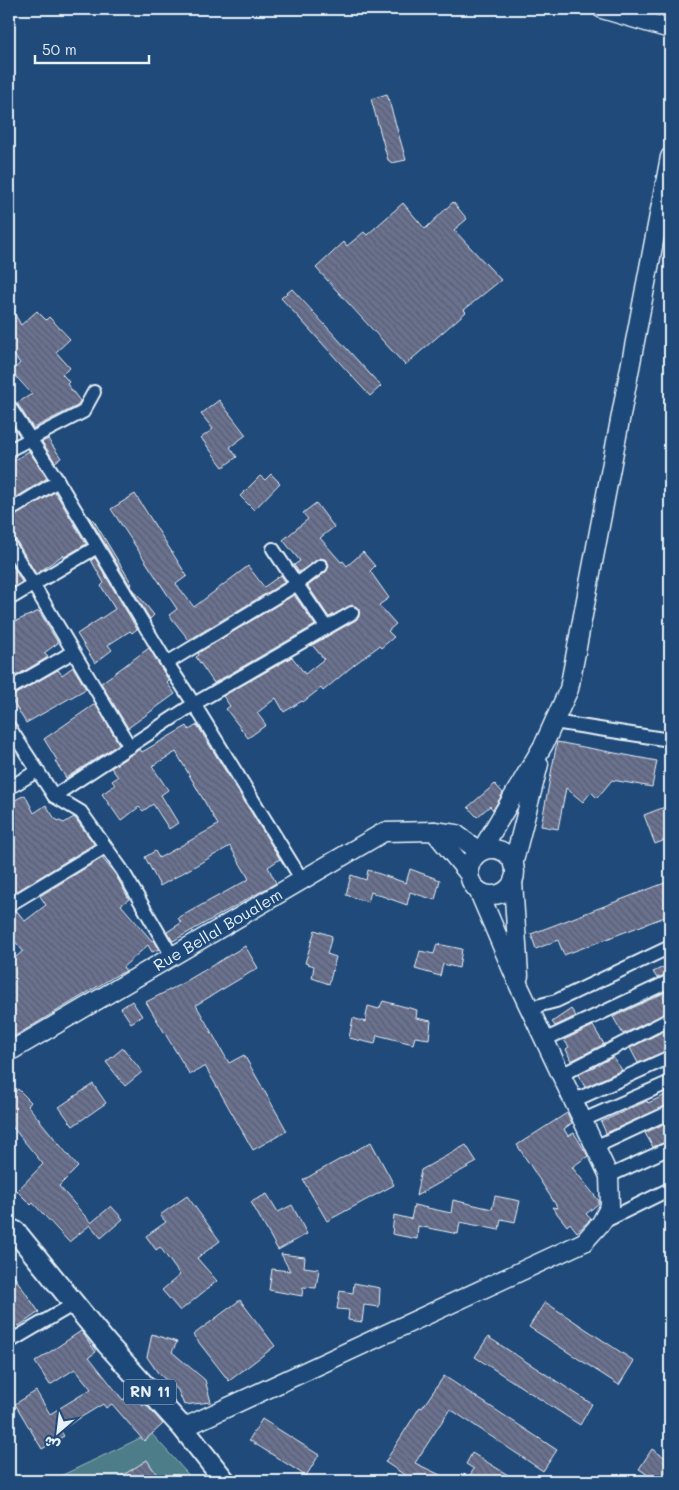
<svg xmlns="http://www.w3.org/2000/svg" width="679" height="1490" font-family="Mali,'Playpen Sans Arabic',sans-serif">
  <defs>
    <pattern id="building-back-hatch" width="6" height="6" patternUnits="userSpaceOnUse" patternTransform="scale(1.25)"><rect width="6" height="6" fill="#6b7290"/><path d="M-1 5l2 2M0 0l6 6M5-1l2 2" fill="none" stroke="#585d6d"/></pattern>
  </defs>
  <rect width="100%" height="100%" fill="#1f4a7a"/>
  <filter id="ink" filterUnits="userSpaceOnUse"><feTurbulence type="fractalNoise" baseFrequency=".02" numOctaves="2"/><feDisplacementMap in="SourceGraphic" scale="10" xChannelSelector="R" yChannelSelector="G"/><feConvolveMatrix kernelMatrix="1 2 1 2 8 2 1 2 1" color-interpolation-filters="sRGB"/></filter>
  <g filter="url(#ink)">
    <polygon fill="#4e7d88" stroke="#9bb7c0" points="151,1433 194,1481 50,1481"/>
    <g fill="url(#building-back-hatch)" stroke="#e8f1f8">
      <polygon points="387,94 406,160 392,163 388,160 371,99"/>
      <polygon points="453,202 467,219 454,230 501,280 464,310 466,312 405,365 316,268 344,242 347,246 364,232 367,235 403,203 425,229"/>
      <polygon points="292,289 381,386 370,396 281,298"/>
      <polygon points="9,304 21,325 37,311 46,320 49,317 70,339 56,352 70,368 62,374 69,382 67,384 80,401 77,406 33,428 17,403 32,394 12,372 20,363 9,350"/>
      <polygon points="219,400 246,435 230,447 237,457 223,467 201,438 213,429 201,414"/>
      <polygon points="48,439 61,458 55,462 42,442"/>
      <polygon points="29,451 47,478 9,502 9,464"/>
      <polygon points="271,474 280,483 254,510 240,496 260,476 265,480"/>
      <polygon points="55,492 86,544 64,557 63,555 36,574 16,540 9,536 9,519"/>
      <polygon points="135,494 187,576 176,584 194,607 248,566 264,587 281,575 285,582 189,640 169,615 177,609 111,509"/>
      <polygon points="316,503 334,527 320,538 341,562 343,561 347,566 363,552 375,566 370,571 389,598 379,605 396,624 388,631 394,637 381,648 379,646 355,664 323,691 321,688 303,702 302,701 284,712 276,698 257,713 266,725 248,738 226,709 230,706 223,696 292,657 305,674 324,659 312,645 356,620 359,617 359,609 352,605 329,617 308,586 326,572 329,566 328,562 325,559 320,558 299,572 294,565 300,561 283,540 308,519 303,513"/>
      <polygon points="88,515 94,521 132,584 130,585 154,615 150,619"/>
      <polygon points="95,558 137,629 132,633 130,631 108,645 112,650 95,663 77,634 115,609 101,586 104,583 91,560"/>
      <polygon points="9,559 22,582 9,590"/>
      <polygon points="294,595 315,625 214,683 196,657 199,655 198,653"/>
      <polygon points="39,611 58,643 44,653 48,657 9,680 9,624"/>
      <polygon points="149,648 169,681 167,683 175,694 128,728 101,683"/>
      <polygon points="73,667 86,689 26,723 10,697 58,670 62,675"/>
      <polygon points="95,704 119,744 66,778 55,761 57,760 44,739"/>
      <polygon points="197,725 280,859 268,867 276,883 173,941 167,932 181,923 178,918 249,879 230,846 160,886 145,857 155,851 159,858 218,825 176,752 152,766 168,790 161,795 178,823 169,829 153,804 143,811 139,807 121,821 102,794 115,785 112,781 118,777 111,768 140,749 142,752 187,726 189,730"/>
      <polygon points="557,742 657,761 652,787 612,780 597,798 591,792 583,802 566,788 558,829 541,826"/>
      <polygon points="495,784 503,793 493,810 490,806 477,817 468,807"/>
      <polygon points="25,795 34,813 46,805 55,819 64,823 74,817 75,818 94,844 9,896 9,803"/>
      <polygon points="670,805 670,838 655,844 644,815"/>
      <polygon points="102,858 115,874 129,899 121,905 152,941 154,940 159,949 152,952 148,945 123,967 126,971 115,976 15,1036 9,1028 9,963 23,951 9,934 9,913 16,910 25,921 46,905 40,896"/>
      <polygon points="410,869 440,880 435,900 410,892 407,905 371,892 368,902 346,895 351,875 366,880 368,870 406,883"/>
      <polygon points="670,881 670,915 564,955 558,940 536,949 531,934"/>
      <polygon points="315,930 332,936 327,954 336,957 329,984 312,978 314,966 305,963"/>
      <polygon points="437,944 462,949 459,968 443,964 440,976 415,969 420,951 434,954"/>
      <polygon points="245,946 258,968 196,1005 229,1063 244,1055 287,1131 253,1150 205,1066 190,1075 146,1002 183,983"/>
      <polygon points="670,964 670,973 657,978 653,972"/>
      <polygon points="670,990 670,1011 623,1034 613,1017"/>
      <polygon points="132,1001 142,1016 131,1023 121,1008"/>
      <polygon points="383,1001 417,1010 416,1018 431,1021 429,1039 415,1037 413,1044 377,1035 375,1044 349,1038 353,1018 365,1022 368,1006 379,1009"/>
      <polygon points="571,1009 576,1016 555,1026 552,1022"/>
      <polygon points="593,1026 604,1044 571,1061 566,1049 569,1047 564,1040"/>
      <polygon points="670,1028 670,1049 638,1063 630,1048"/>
      <polygon points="123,1048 142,1072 125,1086 106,1062"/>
      <polygon points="613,1057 622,1070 585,1087 578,1075"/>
      <polygon points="93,1084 106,1103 73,1126 59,1107"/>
      <polygon points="18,1089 31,1102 28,1106 78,1167 59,1186 91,1223 111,1206 123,1219 101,1238 90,1225 69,1242 33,1203 31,1205 17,1191 43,1164 9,1123 9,1097"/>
      <polygon points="670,1093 670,1104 606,1133 601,1122 647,1101 648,1103"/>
      <polygon points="567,1113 572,1123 564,1129 568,1136 574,1133 588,1156 572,1167 599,1201 599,1203 586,1214 591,1219 577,1232 570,1223 567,1226 552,1207 558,1208 517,1145"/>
      <polygon points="670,1121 670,1140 653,1147 645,1133"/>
      <polygon points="371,1142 394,1185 327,1221 303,1180"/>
      <polygon points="466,1145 477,1162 416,1196 421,1170"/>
      <polygon points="267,1194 278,1212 292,1205 307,1234 278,1250 251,1202"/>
      <polygon points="187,1196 220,1241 197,1258 217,1281 180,1311 162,1290 180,1275 160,1247 156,1250 146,1236 166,1222 160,1215"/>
      <polygon points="495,1196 520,1201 515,1222 501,1219 499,1230 460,1222 458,1234 418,1226 417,1239 392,1234 394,1215 411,1219 414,1205 451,1213 453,1200 492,1209"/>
      <polygon points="281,1254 305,1257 304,1267 319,1269 316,1288 303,1287 302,1296 269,1290 272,1269 290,1271"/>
      <polygon points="9,1269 39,1312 19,1326 15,1320 9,1324"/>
      <polygon points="354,1283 380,1288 379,1307 364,1305 362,1322 348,1320 349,1310 337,1309 340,1291 353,1293"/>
      <polygon points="240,1300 275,1346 229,1381 193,1335"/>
      <polygon points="545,1302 634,1361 619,1385 529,1327"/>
      <polygon points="81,1331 96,1352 89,1357 123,1400 132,1392 143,1406 145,1404 163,1424 144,1441 112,1404 106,1408 103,1404 60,1430 64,1436 42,1449 15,1404 36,1391 50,1414 91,1389 75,1369 50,1385 35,1362"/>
      <polygon points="152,1334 177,1342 172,1352 205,1380 211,1402 184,1405 178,1390 158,1373 147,1357"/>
      <polygon points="488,1337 592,1404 580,1425 475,1357"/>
      <polygon points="444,1376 557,1450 543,1471 450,1409 415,1463 453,1481 414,1481 385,1462 420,1407 422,1408"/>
      <polygon points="262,1419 319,1455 306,1476 249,1440"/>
      <polygon points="652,1449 670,1461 670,1481 657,1481 639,1469"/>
      <polygon points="472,1453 518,1481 466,1481 474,1469 466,1464"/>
      <polygon points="147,1460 161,1481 114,1481"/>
    </g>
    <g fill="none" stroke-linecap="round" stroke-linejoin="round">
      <g stroke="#e8f1f8" stroke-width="16">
        <g id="street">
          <polyline points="9,406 58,481 167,663 194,704 302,880"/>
          <polyline points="9,450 83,412 94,392"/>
          <polyline points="9,511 58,481"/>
          <polyline points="9,544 130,747"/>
          <polyline points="273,549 326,627"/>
          <polyline points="9,599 97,547"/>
          <polyline points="167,663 297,584 321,566"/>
          <polyline points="9,689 73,652"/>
          <polyline points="554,722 670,740"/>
          <polyline points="9,727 54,796 81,812 122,870 172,956"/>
          <polyline points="9,788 37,771"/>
          <polyline points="54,796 194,704 352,613"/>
          <polyline points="9,905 105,847"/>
          <polyline points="529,1008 556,1001 670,947"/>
          <polyline points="544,1040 670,981"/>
          <polyline points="561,1075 670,1019"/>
          <polyline points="573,1101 670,1057"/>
          <polyline points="583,1120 670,1082"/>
          <polyline points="595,1147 670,1112"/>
          <polyline points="609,1176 670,1148"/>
          <polyline points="601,1223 670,1189"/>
          <polyline points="9,1342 74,1304"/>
        </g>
      </g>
      <g stroke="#e8f1f8" stroke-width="21">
        <g id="secondary">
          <polyline points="602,9 670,29"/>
          <polyline points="434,831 469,874"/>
          <circle cx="492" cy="872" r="23"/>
          <polyline points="481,851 544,744 569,689 670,157"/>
          <polyline points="513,865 539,764"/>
          <polyline points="513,881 519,976"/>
          <path id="s1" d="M9 1052 384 832 434 831 456 834 480 852"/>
          <polyline points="183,1428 584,1242 601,1223 610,1206 609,1176 519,986 478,890"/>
        </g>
      </g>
      <g stroke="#e8f1f8" stroke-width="24">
        <polyline id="primary" points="9,1229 16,1232 107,1344 183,1428 225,1481"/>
      </g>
      <use href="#street" stroke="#1f4a7a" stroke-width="12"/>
      <use href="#secondary" stroke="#1f4a7a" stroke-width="18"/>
      <use href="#primary" stroke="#1f4a7a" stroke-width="20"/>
    </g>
  </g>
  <g text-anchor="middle" stroke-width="4" stroke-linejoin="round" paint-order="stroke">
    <rect fill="#1f4a7a" stroke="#acbfd2" stroke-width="1" x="124" y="1379.5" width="52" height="25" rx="4"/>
    <g font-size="15" font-weight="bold" fill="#e8f1f8">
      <text x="150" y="1397">RN 11</text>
    </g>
    <g font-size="16" fill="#e8f1f8" stroke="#1f4a7a">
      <text dy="6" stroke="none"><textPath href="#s1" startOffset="242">Rue Bellal Boualem</textPath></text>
    </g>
  </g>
  <rect width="679" height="1490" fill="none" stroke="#1f4a7a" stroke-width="30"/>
  <rect x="15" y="15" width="649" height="1460" fill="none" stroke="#e8f1f8" stroke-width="2" filter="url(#ink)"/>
  <g transform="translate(58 1432) rotate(208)" stroke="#1f4a7a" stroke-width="4" paint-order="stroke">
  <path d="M0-4L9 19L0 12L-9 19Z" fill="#e8f1f8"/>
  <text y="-8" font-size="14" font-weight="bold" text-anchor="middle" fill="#e8f1f8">ش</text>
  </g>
  <path d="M35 55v8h114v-8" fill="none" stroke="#e8f1f8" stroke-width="2.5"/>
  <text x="42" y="55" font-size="15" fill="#e8f1f8" stroke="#1f4a7a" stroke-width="4" paint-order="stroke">50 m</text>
</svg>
